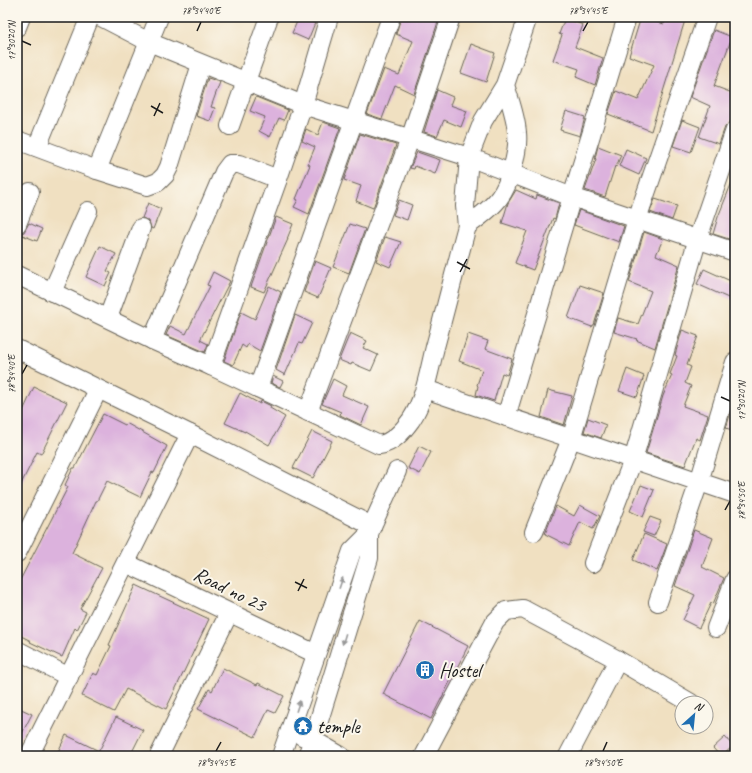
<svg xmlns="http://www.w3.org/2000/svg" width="752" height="773" font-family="Caveat,sans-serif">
  <rect width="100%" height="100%" fill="#fbf7ec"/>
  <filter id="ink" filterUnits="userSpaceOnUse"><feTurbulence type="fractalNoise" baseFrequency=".025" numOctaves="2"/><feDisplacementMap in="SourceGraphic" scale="8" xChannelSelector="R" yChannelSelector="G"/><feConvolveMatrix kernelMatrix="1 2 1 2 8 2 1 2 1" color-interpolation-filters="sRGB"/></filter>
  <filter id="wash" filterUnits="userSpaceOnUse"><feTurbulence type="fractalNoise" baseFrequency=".012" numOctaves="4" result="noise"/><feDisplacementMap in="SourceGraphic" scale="16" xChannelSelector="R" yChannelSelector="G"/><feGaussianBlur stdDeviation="0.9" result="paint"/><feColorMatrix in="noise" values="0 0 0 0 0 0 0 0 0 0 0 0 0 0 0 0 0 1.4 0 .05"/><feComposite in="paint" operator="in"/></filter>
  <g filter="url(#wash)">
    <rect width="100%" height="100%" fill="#f0e0c1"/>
    <g id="blocks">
      <g fill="#dcb2dd">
        <polygon points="299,17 315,23 308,40 292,33"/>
        <polygon points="401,17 433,17 439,19 414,94 395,85 382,119 367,114 384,69 399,75 413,41 396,34"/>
        <polygon points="641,17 664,24 666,17 686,17 651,131 608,114 616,91 638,100 654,65 629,56"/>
        <polygon points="565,18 583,25 575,47 603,58 595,85 576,77 579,69 553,60 562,35 559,34"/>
        <polygon points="714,30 732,37 714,86 735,94 735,110 731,121 725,127 719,144 699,137 710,106 690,97"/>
        <polygon points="471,44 495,53 486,82 461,73"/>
        <polygon points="208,78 220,82 211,107 215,108 210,121 196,116"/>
        <polygon points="437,90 453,97 450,105 467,111 461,127 444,120 437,136 424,132"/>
        <polygon points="256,97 288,110 284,120 279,118 270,137 259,131 265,117 250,111"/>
        <polygon points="566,111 585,117 580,136 560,130"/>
        <polygon points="682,120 700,127 691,152 673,146"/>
        <polygon points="323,122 340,128 309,214 294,207 298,200 296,199 310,165 308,164 315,147 302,141 306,129 318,135"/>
        <polygon points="360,134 396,145 373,208 356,201 361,186 344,180"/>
        <polygon points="598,146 621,155 616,167 615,166 605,197 585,190 596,159 595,158"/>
        <polygon points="626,149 646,158 639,175 619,166"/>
        <polygon points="417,152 440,160 435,174 415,166 414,169 410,168"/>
        <polygon points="734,177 735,230 732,240 713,234 718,217"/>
        <polygon points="516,190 536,199 537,195 559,203 555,219 553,218 533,270 515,263 527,231 502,223 508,203"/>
        <polygon points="655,199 677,206 672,220 650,212"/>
        <polygon points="399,200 412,205 407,220 393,215"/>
        <polygon points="148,203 161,209 153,229 151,228 149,221 142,218"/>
        <polygon points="579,210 624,226 619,242 574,225"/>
        <polygon points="276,217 293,224 287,239 288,239 264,292 251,287"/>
        <polygon points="29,223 42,229 37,241 20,234 24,232"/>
        <polygon points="350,224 365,229 349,273 333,267"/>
        <polygon points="644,232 663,239 656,255 679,265 655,348 636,340 637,339 614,332 618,318 638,324 651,291 629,282"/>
        <polygon points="385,237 401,242 390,267 376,261"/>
        <polygon points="100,246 116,254 107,271 111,273 105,286 86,277"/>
        <polygon points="315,261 331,268 318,298 304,292"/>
        <polygon points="704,269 735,283 735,301 697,284"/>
        <polygon points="213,272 230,281 200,340 208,344 205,352 166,335 170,326 186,334 210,286 207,285"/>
        <polygon points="580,285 604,293 594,325 593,325 592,327 568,318"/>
        <polygon points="269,286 281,292 260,351 248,344 246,348 242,345 233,365 224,361 241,312 255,319"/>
        <polygon points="295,315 312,323 302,344 299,343 285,375 276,370"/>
        <polygon points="682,330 698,336 687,365 691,367 685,383 691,386 683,406 708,415 700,440 696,438 685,466 646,453 663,396 672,375 670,374 677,356 675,355"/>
        <polygon points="350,333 367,341 363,348 378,355 371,371 352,363 351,365 339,360"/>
        <polygon points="468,334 488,341 485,349 512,359 507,375 502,373 494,401 476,395 478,386 477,385 482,370 459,361"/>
        <polygon points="627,369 644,376 637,397 619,391"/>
        <polygon points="273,376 283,381 280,387 271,383"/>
        <polygon points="333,379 346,386 342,395 369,407 361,425 340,415 341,412 322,404"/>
        <polygon points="34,387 67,402 41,454 37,452 17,492 17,424"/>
        <polygon points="548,390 572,396 564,425 541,417"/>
        <polygon points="240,393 260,404 261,401 271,406 270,408 285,417 269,445 245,431 245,432 225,423"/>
        <polygon points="735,399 735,431 726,428"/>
        <polygon points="103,414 125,425 126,423 167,446 154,473 152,472 140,497 107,481 97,501 96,501 72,553 102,568 80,609 86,612 77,630 75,628 62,657 30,642 31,641 17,634 17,586 68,487 65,485 73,468 75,468"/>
        <polygon points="588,418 606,425 601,438 584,432"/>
        <polygon points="312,431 332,441 313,478 293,468"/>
        <polygon points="419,446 431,452 420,474 408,468"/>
        <polygon points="641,485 654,490 643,517 630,511"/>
        <polygon points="580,505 600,516 593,529 580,522 569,546 545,534 556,506 574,516"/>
        <polygon points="650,517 661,521 654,536 643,532"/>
        <polygon points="694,530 713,538 702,567 724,578 713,604 711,603 699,628 683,620 695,595 675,586"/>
        <polygon points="644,534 667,544 657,571 633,560"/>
        <polygon points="136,585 209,619 166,709 126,689 114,712 82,696 93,673 97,675 111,646 109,645"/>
        <polygon points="420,621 468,646 431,719 383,694"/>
        <polygon points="223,668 257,685 258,683 284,696 275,713 268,710 255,737 198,709 209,689 212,691"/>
        <polygon points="17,707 32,714 17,743"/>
        <polygon points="116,717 143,730 130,756 56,756 66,735 99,751"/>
        <polygon points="725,737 733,746 722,756 720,756 713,748"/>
      </g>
    </g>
  </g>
  <g filter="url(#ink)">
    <use href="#blocks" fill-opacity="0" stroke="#666156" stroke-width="1"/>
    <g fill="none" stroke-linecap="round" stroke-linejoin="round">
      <g stroke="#666156" stroke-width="20">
        <g id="street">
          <polyline points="101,17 149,42 303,105 469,157 572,197 735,252"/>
          <polyline points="17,27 21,17"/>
          <path d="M505 85C510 101 516 117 517 133 519 150 510 184 499 198 491 209 478 218 467 226L465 206 469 157 483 121 505 85 528 17"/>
          <polyline points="230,126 269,17"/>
          <polyline points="17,140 97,170 147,186 158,182 165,175 169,167 201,64"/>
          <polyline points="37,147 90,17"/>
          <polyline points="97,170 159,17"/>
          <polyline points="17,224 30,192"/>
          <path d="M17 275 152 340 211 366 379 445C393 443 403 431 411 420 425 399 429 371 435 347 446 307 456 266 467 226"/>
          <polyline points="52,292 88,211"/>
          <polyline points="108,318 141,228"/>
          <polyline points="152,340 224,172 230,164 239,164 278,179"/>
          <polyline points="17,349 190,434 372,526 369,534 352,551 281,756"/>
          <polyline points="211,366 278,179 303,105 329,17"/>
          <polyline points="258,388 391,17"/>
          <polyline points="425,389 735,494"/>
          <polyline points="308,412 410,139 451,17"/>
          <polyline points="506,417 572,197 627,17"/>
          <polyline points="372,526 397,471"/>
          <polyline points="534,532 571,439 637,219 707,17"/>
          <polyline points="17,553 98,390"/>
          <polyline points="126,563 316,654"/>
          <polyline points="593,563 633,460 698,238 735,130"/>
          <polyline points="658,602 699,482 735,362"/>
          <polyline points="716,628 735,579"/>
          <polyline points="17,650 69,677"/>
          <polyline points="302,736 313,740 341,756"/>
          <polyline points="29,756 190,434"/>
          <polyline points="159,756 229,613"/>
          <polyline points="307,756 313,740 369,558 369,534"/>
          <polyline points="424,756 495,622 506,611 523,609 618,660 691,703"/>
          <polyline points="568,756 618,660"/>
        </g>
      </g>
      <use href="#street" stroke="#fff" stroke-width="18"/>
    </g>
    <defs><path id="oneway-solid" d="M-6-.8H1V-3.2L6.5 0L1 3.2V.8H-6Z"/></defs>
    <g fill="#999">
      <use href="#oneway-solid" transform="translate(341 583) rotate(-71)"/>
      <use href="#oneway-solid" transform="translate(344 639) rotate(107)"/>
      <use href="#oneway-solid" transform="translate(298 706) rotate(-71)"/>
    </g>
  </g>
  <path fill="none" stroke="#1c1c1c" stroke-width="1.5" d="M197 31 201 22M583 31 588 22M22 41 31 45M151 106 163 113M154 116 160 103M457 262 470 269M460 272 467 259M22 374 27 365M721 397 730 401M725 510 730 501M295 582 307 588M298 591 304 579M216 751 221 742M603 751 607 742"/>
  <defs>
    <g id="building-disc" transform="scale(1)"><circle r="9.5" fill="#1f6fb2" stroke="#fbf7ec"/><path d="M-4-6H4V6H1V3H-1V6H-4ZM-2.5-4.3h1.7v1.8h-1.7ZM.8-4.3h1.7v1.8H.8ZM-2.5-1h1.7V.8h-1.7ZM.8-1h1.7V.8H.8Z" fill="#fff"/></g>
    <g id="temple-disc" transform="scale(1)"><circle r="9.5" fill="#1f6fb2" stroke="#fbf7ec"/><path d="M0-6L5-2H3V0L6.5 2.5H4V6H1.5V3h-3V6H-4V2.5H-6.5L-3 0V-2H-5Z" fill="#fff"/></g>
  </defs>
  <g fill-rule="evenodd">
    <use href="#building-disc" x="425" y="670"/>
    <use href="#temple-disc" x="303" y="726"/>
  </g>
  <g text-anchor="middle" stroke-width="4" stroke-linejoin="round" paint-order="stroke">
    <g font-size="20" fill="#1c1c1c" stroke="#fbf7ec">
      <text transform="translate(230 589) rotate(26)" y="7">Road no 23</text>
    </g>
    <g font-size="20" fill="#1c1c1c" stroke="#fbf7ec" text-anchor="start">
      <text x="439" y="677">Hostel</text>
      <text x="317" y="733">temple</text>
    </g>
  </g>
  <rect width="752" height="773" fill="none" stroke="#fbf7ec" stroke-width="44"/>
  <g transform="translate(694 715) rotate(27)"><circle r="19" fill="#fbf7ec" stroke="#a29f99"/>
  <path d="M0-3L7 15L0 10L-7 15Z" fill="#1f6fb2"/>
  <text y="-6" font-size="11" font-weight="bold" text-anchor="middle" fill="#1c1c1c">N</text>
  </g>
  <rect x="22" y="22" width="708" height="729" fill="none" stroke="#1c1c1c" stroke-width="1.5"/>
  <g font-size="10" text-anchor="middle" fill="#1c1c1c">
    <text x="201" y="14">78°34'40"E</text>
    <text x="588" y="14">78°34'45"E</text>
    <text transform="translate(11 41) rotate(-90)" y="4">17°30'20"N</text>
    <text transform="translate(11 374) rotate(-90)" y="4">78°34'40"E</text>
    <text transform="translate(741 401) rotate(-90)" y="4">17°30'20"N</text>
    <text transform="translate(741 501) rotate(-90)" y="4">78°34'50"E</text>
    <text x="216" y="766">78°34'45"E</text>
    <text x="603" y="766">78°34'50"E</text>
  </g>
</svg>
